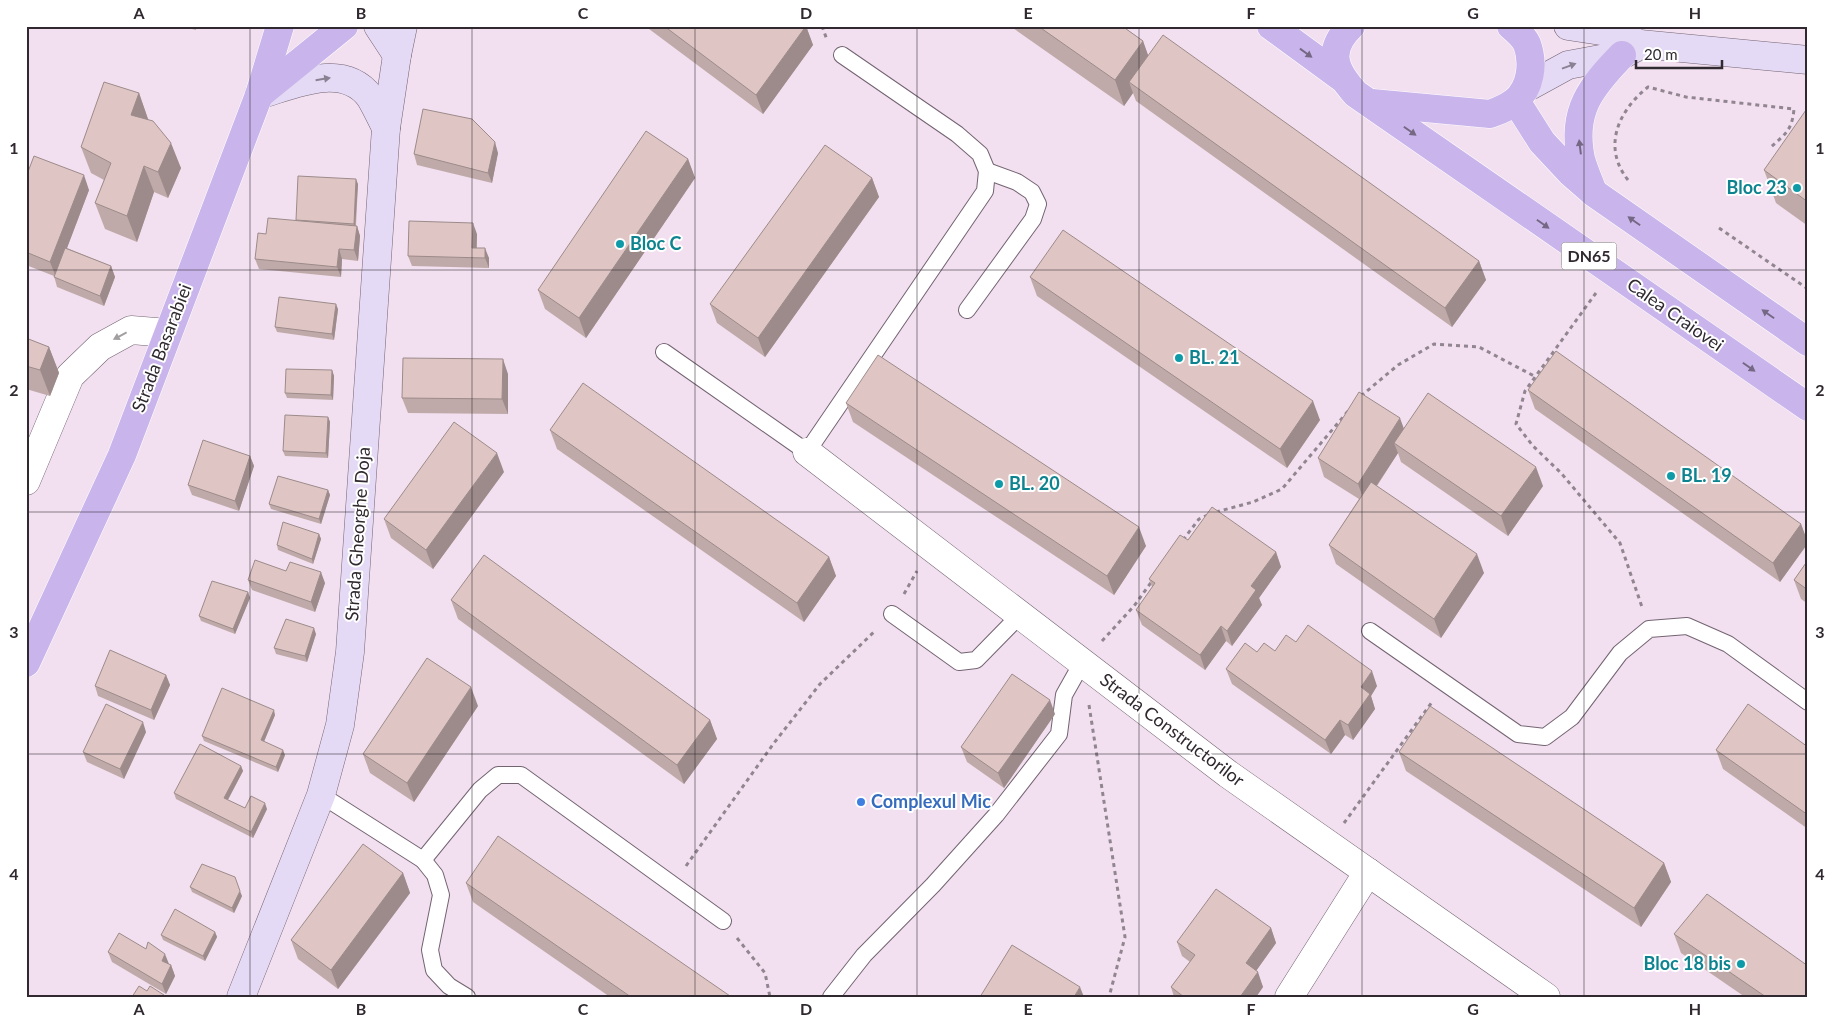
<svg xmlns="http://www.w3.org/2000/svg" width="1834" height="1023" font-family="Lato,sans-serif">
  <rect width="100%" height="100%" fill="#f2e0f0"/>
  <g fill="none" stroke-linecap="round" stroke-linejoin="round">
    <g stroke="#746472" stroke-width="18">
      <g id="lane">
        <polyline points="967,310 1033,219 1038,204 1032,192 1017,182 987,171"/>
        <polyline points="664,352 807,452 985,191 987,171 980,154 957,134 842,55"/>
        <polyline points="892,614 959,662 976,660 1020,615"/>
        <polyline points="1370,631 1518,734 1545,737 1572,717 1620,653 1649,629 1687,626 1728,644 1808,702"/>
        <polyline points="321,795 423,860 435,875 441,895 430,950 434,970 449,986 467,997"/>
        <polyline points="423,860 480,790 498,775 521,775 723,921"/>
        <polyline points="831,997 864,955 933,885 996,815 1059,734 1064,695 1082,663"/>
      </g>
    </g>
    <g stroke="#746472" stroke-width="29">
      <g id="street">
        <polyline points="807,452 1228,774 1546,997"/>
        <polyline points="26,481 70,376 100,347 131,330 168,333"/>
        <polyline points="1289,997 1368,872"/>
      </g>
    </g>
    <g stroke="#746472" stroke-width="29">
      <g id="secondary">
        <polyline points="378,26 397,55"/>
        <polyline points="1568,26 1614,33 1640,44 1808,60"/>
        <polyline points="1526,88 1568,65 1622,55 1635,48"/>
        <path d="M259 95C293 85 343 61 370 97 376 107 381 118 386 128"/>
        <polyline points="241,997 321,795 340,725 350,652 386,128 397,55 403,26"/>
      </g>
    </g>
    <g stroke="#fff" stroke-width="29">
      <g id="primary">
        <polyline points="1271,26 1342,78"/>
        <path d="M1351 26C1325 51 1335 71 1356 94L1808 407"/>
        <polyline points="259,95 344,26"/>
        <polyline points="1516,101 1542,142 1571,173 1594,193 1808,342"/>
        <path d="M1372 103 1490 114C1498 111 1507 108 1514 102 1531 89 1534 63 1527 44 1524 37 1517 31 1511 26"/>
        <path d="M1593 192C1589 181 1584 170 1581 159 1571 111 1591 87 1622 55"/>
        <polyline points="26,663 122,455 259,95 280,26"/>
      </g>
    </g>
    <g stroke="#918590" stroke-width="3" stroke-dasharray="4 4" stroke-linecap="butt">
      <polyline points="822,26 827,40"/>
      <path d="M1628 180C1602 147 1618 111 1648 87L1686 97 1794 109C1792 131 1785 134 1770 148"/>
      <polyline points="1719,228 1808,289"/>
      <polyline points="1596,293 1525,391 1516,424 1533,446 1561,473 1620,543 1642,607"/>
      <polyline points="1361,396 1398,365 1434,344 1479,347 1536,377"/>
      <polyline points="1216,512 1253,502 1282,489 1349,410"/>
      <polyline points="1183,540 1199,519 1210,514"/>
      <polyline points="904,594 917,571"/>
      <polyline points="1102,641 1134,606 1152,581"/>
      <polyline points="1089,705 1125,937 1109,997"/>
      <polyline points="1344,823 1432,702"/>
      <polyline points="686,866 774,743 820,684 876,630"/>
      <polyline points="737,938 765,973 770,997"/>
    </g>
    <use href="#lane" stroke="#fff" stroke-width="16"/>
    <use href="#street" stroke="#fff" stroke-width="28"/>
    <use href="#secondary" stroke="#e4daf5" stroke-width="28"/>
    <use href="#primary" stroke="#c9b5eb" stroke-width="28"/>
  </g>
  <g fill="#c0aaa9">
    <polygon points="180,26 197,26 196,30"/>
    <polygon points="645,26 806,26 813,45 763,114"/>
    <polygon points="1010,26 1122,26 1143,41 1148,56 1479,261 1486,280 1452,327 1136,101 1133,93 1124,106"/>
    <polygon points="139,93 148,119 181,168 168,198 154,192 137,242 105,229 95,203 104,180 91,173 81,147"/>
    <polygon points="1808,111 1808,226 1776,203 1764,170"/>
    <polygon points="498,153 492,183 417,165 414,154"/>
    <polygon points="688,159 695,178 586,338 545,309 538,290"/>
    <polygon points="26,177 89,190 67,248 111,266 115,277 104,306 57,287 54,276 26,265"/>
    <polygon points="872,178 879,197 765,357 717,323 710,304"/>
    <polygon points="358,184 356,226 357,226 360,236 358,261 342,259 341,277 259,269 255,259 266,234 296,220"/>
    <polygon points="477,234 477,248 489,258 489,268 412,266 408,256"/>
    <polygon points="1030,277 1320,420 1287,468 1037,296"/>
    <polygon points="338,309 334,340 277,332 275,327"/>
    <polygon points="26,338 49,347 59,373 50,396 26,389"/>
    <polygon points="332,370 334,376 333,400 287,398 285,393"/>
    <polygon points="508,374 508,414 408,413 402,398"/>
    <polygon points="1528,390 1801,524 1808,543 1780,582 1535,409"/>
    <polygon points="846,403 1146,546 1114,595 853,422"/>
    <polygon points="328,417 330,422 328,458 285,456 283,451"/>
    <polygon points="1404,428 1543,486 1508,536 1401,462 1398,453 1377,486 1484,573 1441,638 1336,564 1329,545 1359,499 1324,477 1318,458"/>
    <polygon points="550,430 829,557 836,576 804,622 557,449"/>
    <polygon points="250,456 254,466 239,511 192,495 188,485"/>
    <polygon points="504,472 433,569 391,538 384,519"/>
    <polygon points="328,490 330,495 321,524 271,509 269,504"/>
    <polygon points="319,534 321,539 313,564 278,550 277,545"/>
    <polygon points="1188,540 1276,552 1281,567 1259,598 1262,605 1232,646 1226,641 1205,670 1142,625 1136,610 1152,587 1149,579"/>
    <polygon points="1808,560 1808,604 1801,599 1794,580"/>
    <polygon points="286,571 325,583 315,612 252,590 248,580"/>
    <polygon points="248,592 250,598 235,634 201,621 199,616"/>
    <polygon points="451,600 710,720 717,739 684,784 458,619"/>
    <polygon points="316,634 307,662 276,654 274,648"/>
    <polygon points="1296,642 1377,686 1371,696 1375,709 1353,740 1345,735 1331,754 1232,684 1226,669 1257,652 1275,651"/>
    <polygon points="166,675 170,685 154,720 98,696 95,686"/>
    <polygon points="478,706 414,802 370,773 363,754"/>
    <polygon points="1055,714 1004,788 967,762 961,747"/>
    <polygon points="275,715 264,742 285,755 278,772 204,741 202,736"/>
    <polygon points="146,732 124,779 87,762 83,752"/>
    <polygon points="1808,747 1808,829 1723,769 1716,750"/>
    <polygon points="1399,752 1664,863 1671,882 1641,927 1406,771"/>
    <polygon points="241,766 243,771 228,800 245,808 267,809 253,838 176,799 174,793"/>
    <polygon points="403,873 410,893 338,989 298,959 291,940"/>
    <polygon points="466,883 731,997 610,997 473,902"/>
    <polygon points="190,887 242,896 234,913 192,892"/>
    <polygon points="1271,928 1276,943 1256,971 1263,987 1256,997 1174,997 1171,987 1190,962 1182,956 1177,942"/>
    <polygon points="215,932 217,937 205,961 163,940 161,935"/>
    <polygon points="1674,934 1808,997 1745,997 1681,953"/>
    <polygon points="108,952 171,965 175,976 166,994 112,962"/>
  </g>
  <g fill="#9c8b8a">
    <polygon points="806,26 813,45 763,114 756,95"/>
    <polygon points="1143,41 1152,66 1129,82 1133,93 1124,106 1115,80"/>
    <polygon points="139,93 148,119 141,141 131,115"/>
    <polygon points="495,142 498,153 492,183 488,173"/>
    <polygon points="171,143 181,168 168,198 158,172"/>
    <polygon points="688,159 695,178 586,338 579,318"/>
    <polygon points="144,166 154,192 137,242 127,216"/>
    <polygon points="84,175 89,190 56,277 50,262"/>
    <polygon points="872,178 879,197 765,357 758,338"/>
    <polygon points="356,179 358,184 355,229 354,224"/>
    <polygon points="473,223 477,234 476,258 472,248"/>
    <polygon points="357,226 360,236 358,261 354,250"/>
    <polygon points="485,248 489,258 489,268 485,258"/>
    <polygon points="339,249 342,259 341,277 337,267"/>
    <polygon points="1479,261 1486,280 1452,327 1445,308"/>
    <polygon points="111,266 115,277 104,306 100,296"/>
    <polygon points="336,304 338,309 334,340 332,334"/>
    <polygon points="49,347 59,373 50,396 40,370"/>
    <polygon points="503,359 508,374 508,414 502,399"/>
    <polygon points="332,370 334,376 333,400 331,395"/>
    <polygon points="1313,401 1320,420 1287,468 1280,449"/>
    <polygon points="328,417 330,422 328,458 326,453"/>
    <polygon points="1400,418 1407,437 1394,443 1398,453 1365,503 1358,484"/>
    <polygon points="497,453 504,472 433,569 426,550"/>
    <polygon points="250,456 254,466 239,511 235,501"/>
    <polygon points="1536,467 1543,486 1508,536 1501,516"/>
    <polygon points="328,490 330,495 321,524 319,519"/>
    <polygon points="1801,524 1808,543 1780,582 1773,563"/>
    <polygon points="1139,527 1146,546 1114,595 1107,576"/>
    <polygon points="319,534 321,539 313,564 312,559"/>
    <polygon points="1276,552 1281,567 1259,598 1262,605 1232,646 1227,631 1251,586"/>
    <polygon points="1477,554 1484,573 1441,638 1434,619"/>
    <polygon points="829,557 836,576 804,622 797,603"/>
    <polygon points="321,572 325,583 315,612 311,602"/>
    <polygon points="248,592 250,598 235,634 233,629"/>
    <polygon points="1221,626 1226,641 1205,670 1200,655"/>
    <polygon points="314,628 316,634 307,662 305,656"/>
    <polygon points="1372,671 1377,686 1371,696 1375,709 1353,740 1348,725 1361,687"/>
    <polygon points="166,675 170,685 154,720 151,710"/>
    <polygon points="471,687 478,706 414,802 407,783"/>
    <polygon points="1050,700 1055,714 1004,788 998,773"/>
    <polygon points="274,710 275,715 262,746 261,740"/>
    <polygon points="710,720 717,739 684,784 677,765"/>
    <polygon points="1340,720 1345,735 1331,754 1325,740"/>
    <polygon points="143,722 146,732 124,779 120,769"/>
    <polygon points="283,750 285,755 278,772 276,767"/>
    <polygon points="241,766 243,771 226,803 224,798"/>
    <polygon points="265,803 267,809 253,838 251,832"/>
    <polygon points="1664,863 1671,882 1641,927 1634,908"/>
    <polygon points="403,873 410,893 338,989 331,970"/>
    <polygon points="240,891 242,896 234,913 232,908"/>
    <polygon points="1271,928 1276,943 1251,978 1246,963"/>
    <polygon points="215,932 217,937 205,961 203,956"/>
    <polygon points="165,954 169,964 162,961"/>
    <polygon points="171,965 175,976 166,994 162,984"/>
    <polygon points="1258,972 1263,987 1256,997 1240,997"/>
    <polygon points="1080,987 1084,997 1074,997"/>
  </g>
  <g fill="#dfc6c5" stroke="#9c8b8a">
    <polygon points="664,26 806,26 756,95"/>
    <polygon points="1038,26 1122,26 1143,41 1115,80"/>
    <polygon points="1163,35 1479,261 1445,308 1129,82"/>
    <polygon points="104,82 139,93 131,115 153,121 171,143 158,172 144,166 127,216 95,203 111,163 81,147"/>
    <polygon points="423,109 472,119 495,142 488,173 414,154"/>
    <polygon points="1806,110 1808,111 1808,202 1764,170"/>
    <polygon points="646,131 688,159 579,318 538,290"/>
    <polygon points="825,145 872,178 758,338 710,304"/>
    <polygon points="34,156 84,175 50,262 26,252 26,177"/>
    <polygon points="298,176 356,179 354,224 296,220"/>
    <polygon points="268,218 357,226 354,250 339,249 337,267 255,259 258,233 266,234"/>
    <polygon points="409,221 473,223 472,248 485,248 485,258 408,256"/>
    <polygon points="1063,230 1313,401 1280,449 1030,277"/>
    <polygon points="65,248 111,266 100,296 54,277"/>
    <polygon points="279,297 336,304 332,334 275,327"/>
    <polygon points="26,338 49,347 40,370 26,366"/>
    <polygon points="1556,351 1801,524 1773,563 1528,390"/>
    <polygon points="878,355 1139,527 1107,576 846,403"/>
    <polygon points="403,358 503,359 502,399 402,398"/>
    <polygon points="286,369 332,370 331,395 285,393"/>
    <polygon points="583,383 829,557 797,603 550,430"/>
    <polygon points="1359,392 1400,418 1358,484 1318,458"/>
    <polygon points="1428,393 1536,467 1501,516 1394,443"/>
    <polygon points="285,415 328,417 326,453 283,451"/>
    <polygon points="454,422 497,453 426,550 384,519"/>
    <polygon points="203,440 250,456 235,501 188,485"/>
    <polygon points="278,476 328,490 319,519 269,504"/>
    <polygon points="1371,482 1477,554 1434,619 1329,545"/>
    <polygon points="1212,507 1276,552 1251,586 1256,590 1227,631 1221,626 1200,655 1136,610 1155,583 1149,579 1180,535 1188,540"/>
    <polygon points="283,522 319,534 312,559 277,545"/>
    <polygon points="484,555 710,720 677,765 451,600"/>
    <polygon points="255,560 286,571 290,562 321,572 311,602 248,580"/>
    <polygon points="1808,560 1808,590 1794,580"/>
    <polygon points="212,581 248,592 233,629 199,616"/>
    <polygon points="286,619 314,628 305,656 274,648"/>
    <polygon points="1308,625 1372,671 1361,687 1370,694 1348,725 1340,720 1325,740 1226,669 1245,643 1257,652 1264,643 1275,651 1286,635 1296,642"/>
    <polygon points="110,650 166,675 151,710 95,686"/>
    <polygon points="427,658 471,687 407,783 363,754"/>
    <polygon points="1012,674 1050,700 998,773 961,747"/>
    <polygon points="222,688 274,710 261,740 283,750 276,767 202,736"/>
    <polygon points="106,704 143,722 120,769 83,752"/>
    <polygon points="1748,704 1808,747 1808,815 1716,750"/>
    <polygon points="1430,706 1664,863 1634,908 1399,752"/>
    <polygon points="200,744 241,766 224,798 245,808 251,796 265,803 251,832 174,793"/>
    <polygon points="498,836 730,996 730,997 631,997 466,883"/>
    <polygon points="363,844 403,873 331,970 291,940"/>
    <polygon points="202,864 235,877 240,891 232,908 190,887"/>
    <polygon points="1216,889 1271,928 1246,963 1258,972 1240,997 1184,997 1171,987 1195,955 1177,942"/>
    <polygon points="1707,894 1808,966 1808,997 1766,997 1674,934"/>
    <polygon points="175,909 215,932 203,956 161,935"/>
    <polygon points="119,933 146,949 148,942 165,954 162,961 171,965 162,984 108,952"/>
    <polygon points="1012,945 1080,987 1074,997 980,997"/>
    <polygon points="139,986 147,991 150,986 164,995 163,997 132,997"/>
  </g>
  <defs><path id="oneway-solid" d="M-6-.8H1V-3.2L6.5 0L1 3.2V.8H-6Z" transform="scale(1.25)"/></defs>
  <g fill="#756884">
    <use href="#oneway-solid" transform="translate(1306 53) rotate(36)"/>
    <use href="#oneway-solid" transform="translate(1410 131) rotate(35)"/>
    <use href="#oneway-solid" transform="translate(1580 147) rotate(-97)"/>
    <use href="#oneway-solid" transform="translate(1634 221) rotate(-145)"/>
    <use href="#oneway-solid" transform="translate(1543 224) rotate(35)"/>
    <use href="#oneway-solid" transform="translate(1768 314) rotate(-145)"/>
    <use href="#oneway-solid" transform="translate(1749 367) rotate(35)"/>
  </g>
  <g fill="#8a8292">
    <use href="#oneway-solid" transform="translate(1569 66) rotate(-20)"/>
    <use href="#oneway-solid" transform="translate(323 79) rotate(-9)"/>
  </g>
  <use fill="#a29fa1" href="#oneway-solid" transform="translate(120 336) rotate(152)"/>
  <path fill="none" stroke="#30292f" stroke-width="1" stroke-opacity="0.55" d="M250 26V997M472 26V997M695 26V997M917 26V997M1139 26V997M1362 26V997M1584 26V997M26 270H1808M26 512H1808M26 754H1808"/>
  <g fill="#0f9aa8" stroke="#fff" stroke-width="2">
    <circle cx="1797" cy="188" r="5"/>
    <circle cx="620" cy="244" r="5"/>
    <circle cx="1179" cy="358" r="5"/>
    <circle cx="1671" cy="476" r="5"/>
    <circle cx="999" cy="484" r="5"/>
    <circle cx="1741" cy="964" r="5"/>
  </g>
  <circle fill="#3f7fe0" stroke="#fff" stroke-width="2" cx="861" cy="802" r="5"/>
  <g text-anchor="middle" stroke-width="4" stroke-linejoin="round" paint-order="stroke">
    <rect fill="#fff" stroke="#6e696d" stroke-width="1" x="1561.5" y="242.5" width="55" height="27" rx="4"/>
    <g font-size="16" font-weight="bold" fill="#30292f">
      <text x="1589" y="262">DN65</text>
    </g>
    <g font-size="18" font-weight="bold" fill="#0d838f" stroke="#fff" text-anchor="start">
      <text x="1787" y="194" text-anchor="end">Bloc 23</text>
      <text x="630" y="250">Bloc C</text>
      <text x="1189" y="364">BL. 21</text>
      <text x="1681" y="482">BL. 19</text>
      <text x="1009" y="490">BL. 20</text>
      <text x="1731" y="970" text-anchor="end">Bloc 18 bis</text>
    </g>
    <g font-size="18" fill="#30292f" stroke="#fff">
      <text transform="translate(1675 315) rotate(35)" y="6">Calea Craiovei</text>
      <text transform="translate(162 348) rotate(-69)" y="6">Strada Basarabiei</text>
      <text transform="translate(358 534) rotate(-86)" y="6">Strada Gheorghe Doja</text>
      <text transform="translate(1172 730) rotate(37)" y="6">Strada Constructorilor</text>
    </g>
    <g font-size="18" font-weight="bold" fill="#366cbe" stroke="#fff" text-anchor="start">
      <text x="871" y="808">Complexul Mic</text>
    </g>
  </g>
  <rect width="1834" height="1023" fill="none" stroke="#ffffff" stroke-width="55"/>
  <path d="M1636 60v8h86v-8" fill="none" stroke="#30292f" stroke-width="2.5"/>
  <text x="1644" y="60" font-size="15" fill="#30292f" stroke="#ffffff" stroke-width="4" paint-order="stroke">20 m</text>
  <rect x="28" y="28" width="1778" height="968" fill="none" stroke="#30292f" stroke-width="2"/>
  <g font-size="16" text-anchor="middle" font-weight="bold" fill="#30292f">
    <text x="139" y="19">A</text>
    <text x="361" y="19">B</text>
    <text x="583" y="19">C</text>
    <text x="806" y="19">D</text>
    <text x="1028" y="19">E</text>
    <text x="1251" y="19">F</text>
    <text x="1473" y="19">G</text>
    <text x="1695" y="19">H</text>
    <text x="14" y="154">1</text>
    <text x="1820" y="154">1</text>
    <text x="14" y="396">2</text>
    <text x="1820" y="396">2</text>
    <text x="14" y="638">3</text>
    <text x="1820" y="638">3</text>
    <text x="14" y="880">4</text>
    <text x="1820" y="880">4</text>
    <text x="139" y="1015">A</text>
    <text x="361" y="1015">B</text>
    <text x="583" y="1015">C</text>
    <text x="806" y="1015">D</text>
    <text x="1028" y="1015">E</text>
    <text x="1251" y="1015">F</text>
    <text x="1473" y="1015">G</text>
    <text x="1695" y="1015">H</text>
  </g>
</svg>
